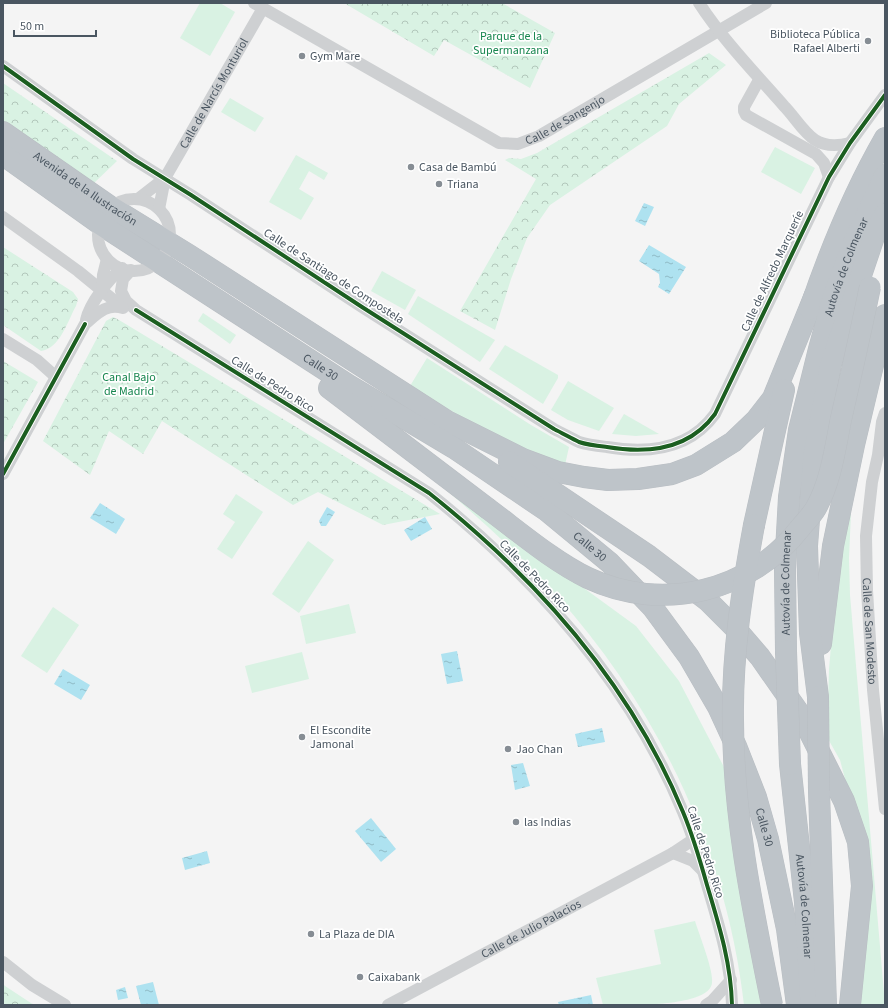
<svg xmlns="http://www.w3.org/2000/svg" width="888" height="1008" font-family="'Source Sans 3',sans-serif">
  <defs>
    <pattern id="park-crowns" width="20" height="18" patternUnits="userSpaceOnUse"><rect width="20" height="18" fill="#d9f2e3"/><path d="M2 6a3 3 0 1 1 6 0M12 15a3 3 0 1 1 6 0" fill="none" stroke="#b2c7bb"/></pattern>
    <pattern id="water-ripples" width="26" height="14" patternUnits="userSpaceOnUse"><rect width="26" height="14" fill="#aee2f0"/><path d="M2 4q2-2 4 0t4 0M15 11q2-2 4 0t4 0" fill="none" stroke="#90bac6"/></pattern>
  </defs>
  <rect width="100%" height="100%" fill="#f4f4f4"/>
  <g fill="#d9f2e3">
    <polygon points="200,3 220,3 235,12 210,56 180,38"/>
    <polygon points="230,98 264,118 255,132 221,112"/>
    <polygon points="775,147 815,168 801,194 761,172"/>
    <polygon points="296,155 328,173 324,180 309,171 299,189 314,198 301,220 269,202"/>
    <polygon points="382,271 416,290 405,310 371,291"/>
    <polygon points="418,296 495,340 480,362 408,314"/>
    <polygon points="203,313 236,335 230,344 198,321"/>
    <polygon points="505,345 558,375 558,378 543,404 489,369"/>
    <path d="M427 358 531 425 569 447 565 465C510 447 459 416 410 386Z"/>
    <polygon points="568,381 614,408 599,431 568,420 551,410"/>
    <polygon points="624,414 659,434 636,436 612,434"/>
    <path d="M429 475 636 626 679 681 725 769 761 1005H744C727 853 658 708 556 595 517 551 473 513 429 475Z"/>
    <polygon points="236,494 263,512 232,559 217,549 235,522 223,514"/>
    <polygon points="849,512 851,513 849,558 850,595 885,1005 856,1005 859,832 840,760 827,737 829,669 835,599"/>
    <polygon points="308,541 334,560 299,613 272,594"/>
    <polygon points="349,604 356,633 306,644 300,616"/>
    <polygon points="53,607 79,625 47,673 21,656"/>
    <polygon points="302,652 309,679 252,693 245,666"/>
    <path d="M695 921C699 934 714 971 712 983 709 1008 624 1005 603 1005L596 978 661 964 654 930Z"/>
  </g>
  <g fill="url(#park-crowns)">
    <polygon points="344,3 502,3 555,33 530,88 444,40 434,56"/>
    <polygon points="709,53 726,65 679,104 667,126 550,205 527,238 511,279 495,330 460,311 536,179 505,160 509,158 521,159 537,153"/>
    <polygon points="3,83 117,161 93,184 3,121"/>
    <path d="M3 247 73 292 78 299 76 306C68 320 60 349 41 351L3 325Z"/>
    <polygon points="113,317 119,320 440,514 383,525 318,492 293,505 162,421 143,454 109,431 90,475 43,441 106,321"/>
    <polygon points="3,361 38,382 3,444"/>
    <polygon points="3,984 5,986 34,1005 3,1005"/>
  </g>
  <g fill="url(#water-ripples)">
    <polygon points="644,203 654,207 645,226 635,221"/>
    <polygon points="649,245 686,267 669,294 658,287 660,283 659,274 639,261"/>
    <polygon points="100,503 125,519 116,534 90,518"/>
    <polygon points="327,507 335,512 326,526 321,526 319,521"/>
    <polygon points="425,517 432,529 411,541 404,530"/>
    <polygon points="457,651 463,681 447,684 441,654"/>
    <polygon points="63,669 90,685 81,700 54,684"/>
    <polygon points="602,728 605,742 578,747 575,734"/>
    <polygon points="523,763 530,786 515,790 511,765"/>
    <polygon points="371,818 396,849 381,862 355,831"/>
    <polygon points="207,851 210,863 185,870 182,858"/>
    <polygon points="153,982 159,1005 141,1005 136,986"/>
    <polygon points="125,987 128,998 118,1000 116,990"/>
    <polygon points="591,995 593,1005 559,1005 558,1002"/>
  </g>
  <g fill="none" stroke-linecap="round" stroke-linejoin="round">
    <g stroke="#b9bec3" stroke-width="22">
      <g id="highway">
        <path id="s5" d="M3 132 111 207 189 255 447 421 523 459 558 472 584 477 608 480 638 479 672 474 696 465 733 442 756 420 773 398 815 295"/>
        <path id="s6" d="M3 155 100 224 350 386 454 448 547 511 610 563 653 608 689 657 718 707 736 746 756 797 768 839 787 929 797 1005"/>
        <path d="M810 309C830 250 854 192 885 138"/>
        <polyline points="329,388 487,508"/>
        <polyline points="509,462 649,556 708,601 735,628 760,657 802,717 844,801 858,842 862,886 850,1005"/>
        <polyline points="754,525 784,390"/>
        <polyline points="821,644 833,546 854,445 885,315"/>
        <path id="s7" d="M786 651 785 569 789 497 799 430 819 349 833 298 853 244 885 175"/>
        <polyline points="818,697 810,633 807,546 814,454 831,364 876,231 885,214"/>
        <path id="s8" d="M790 764 805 902 811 1005"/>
        <polyline points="819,791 826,1005"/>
      </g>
    </g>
    <g stroke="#ced0d2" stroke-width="12">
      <path id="s1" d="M254 3 499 143 518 144 539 136 766 3"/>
      <path d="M699 3C723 40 755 73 784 106 794 116 803 132 815 140 826 147 838 146 850 143"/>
      <path d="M3 66 133 159 191 195 362 307 554 429C562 433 571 438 579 442 588 445 598 446 607 447 648 454 689 450 715 414L829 177 850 143 885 95"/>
      <polyline points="759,80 744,107 744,111 746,115 816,154 824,163 829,177"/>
      <path id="s2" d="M138 199 165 178 263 8"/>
      <circle cx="134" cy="235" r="36"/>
      <polyline points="159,209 165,178"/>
      <polyline points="3,217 78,271 122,307"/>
      <path d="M131 270 123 279 121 291 126 301 136 310 429 493C536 578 630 683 683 812 693 836 700 860 707 885 719 925 731 963 732 1005"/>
      <polyline points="102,290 103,275 107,259"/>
      <path d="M86 320C90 303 108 280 122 268"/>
      <polyline points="3,339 37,360 56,377"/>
      <path id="s3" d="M885 413 882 422 878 455 872 482 866 536 867 590 873 690 885 809"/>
      <path d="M3 474 85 324C97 314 106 303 123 308"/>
      <polyline points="673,853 693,861 702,870"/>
      <polyline points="3,962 32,985 65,1005"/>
      <path id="s4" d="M388 1005 673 853 694 839"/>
      <polyline points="706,1005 712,1001 731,980"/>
    </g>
    <use href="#highway" stroke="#bec4c9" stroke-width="21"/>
    <g stroke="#b9bec3" stroke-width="22" stroke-linecap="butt">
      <g id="highway-bridge">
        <path d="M487 508C518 531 553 561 588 578 662 613 751 592 801 527 806 521 812 515 816 508 831 481 835 449 841 419 851 375 861 331 870 287"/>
        <path d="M754 525C742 590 732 654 733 720 733 816 753 911 772 1005"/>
        <polyline points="786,651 790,764"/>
        <polyline points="818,697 819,791"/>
      </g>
    </g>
    <use href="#highway-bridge" stroke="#bec4c9" stroke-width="21"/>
    <g stroke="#fff" stroke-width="6">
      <g id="cycleway">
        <path d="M3 66 133 159 191 195 362 307 554 429C562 433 571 438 579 442 588 445 598 446 607 447 648 454 689 450 715 414L829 177 850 143 885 95"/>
        <path d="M136 310 429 493C536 578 630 683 683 812 693 836 700 860 707 885 719 925 731 963 732 1005"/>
        <polyline points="3,474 85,324"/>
      </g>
    </g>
    <use href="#cycleway" stroke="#1b5e20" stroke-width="4"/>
  </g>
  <g fill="#868d94" stroke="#fff" stroke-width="1.5">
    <circle cx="868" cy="41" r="4"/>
    <circle cx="302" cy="56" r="4"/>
    <circle cx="411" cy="167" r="4"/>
    <circle cx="439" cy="184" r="4"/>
    <circle cx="302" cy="737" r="4"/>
    <circle cx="508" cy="749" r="4"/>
    <circle cx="516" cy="822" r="4"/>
    <circle cx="311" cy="934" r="4"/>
    <circle cx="360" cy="977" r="4"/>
  </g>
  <g text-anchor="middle" stroke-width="3.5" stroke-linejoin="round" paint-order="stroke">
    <g font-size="12" fill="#4a5661" stroke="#fff" text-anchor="start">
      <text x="860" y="38" text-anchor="end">Biblioteca Pública<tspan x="860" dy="14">Rafael Alberti</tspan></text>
      <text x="310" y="60">Gym Mare</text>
      <text x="419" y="171">Casa de Bambú</text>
      <text x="447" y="188">Triana</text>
      <text x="310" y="734">El Escondite<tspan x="310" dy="14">Jamonal</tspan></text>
      <text x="516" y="753">Jao Chan</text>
      <text x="524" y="826">las Indias</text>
      <text x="319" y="938">La Plaza de DIA</text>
      <text x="368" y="981">Caixabank</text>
    </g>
    <g font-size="12" fill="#17864f" stroke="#fff">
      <text x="511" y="40">Parque de la<tspan x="511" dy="14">Supermanzana</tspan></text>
      <text x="129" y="381">Canal Bajo<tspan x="129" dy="14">de Madrid</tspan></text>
    </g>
    <g font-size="12" fill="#4a5661" stroke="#fff">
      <text dy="4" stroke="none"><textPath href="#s2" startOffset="132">Calle de Narcís Monturiol</textPath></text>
      <text dy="4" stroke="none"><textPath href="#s1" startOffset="354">Calle de Sangenjo</textPath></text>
      <text dy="4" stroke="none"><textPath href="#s5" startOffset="100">Avenida de la Ilustración</textPath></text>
      <text dy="4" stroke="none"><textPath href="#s7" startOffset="392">Autovía de Colmenar</textPath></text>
      <text transform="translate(772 271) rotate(-65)" y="4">Calle de Alfredo Marqueríe</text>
      <text transform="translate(334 276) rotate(33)" y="4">Calle de Santiago de Compostela</text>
      <text dy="4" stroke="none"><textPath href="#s6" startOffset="382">Calle 30</textPath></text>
      <text transform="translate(273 384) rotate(32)" y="4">Calle de Pedro Rico</text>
      <text dy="4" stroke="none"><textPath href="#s6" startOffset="706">Calle 30</textPath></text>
      <text transform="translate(535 576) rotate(46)" y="4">Calle de Pedro Rico</text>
      <text dy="4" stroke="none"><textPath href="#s7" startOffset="68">Autovía de Colmenar</textPath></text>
      <text dy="4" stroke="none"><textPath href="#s3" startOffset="220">Calle de San Modesto</textPath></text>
      <text dy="4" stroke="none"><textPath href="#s6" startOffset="1042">Calle 30</textPath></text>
      <text transform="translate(706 852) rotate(72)" y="4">Calle de Pedro Rico</text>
      <text dy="4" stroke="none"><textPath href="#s8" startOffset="143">Autovía de Colmenar</textPath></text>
      <text dy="4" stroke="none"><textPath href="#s4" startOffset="162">Calle de Julio Palacios</textPath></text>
    </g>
  </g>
  <rect width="888" height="1008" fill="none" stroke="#4a5661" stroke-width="8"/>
  <path d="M14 30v6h82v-6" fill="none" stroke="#4a5661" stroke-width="2"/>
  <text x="20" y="30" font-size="12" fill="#4a5661" stroke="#ffffff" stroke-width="3" paint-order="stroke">50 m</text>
</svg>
